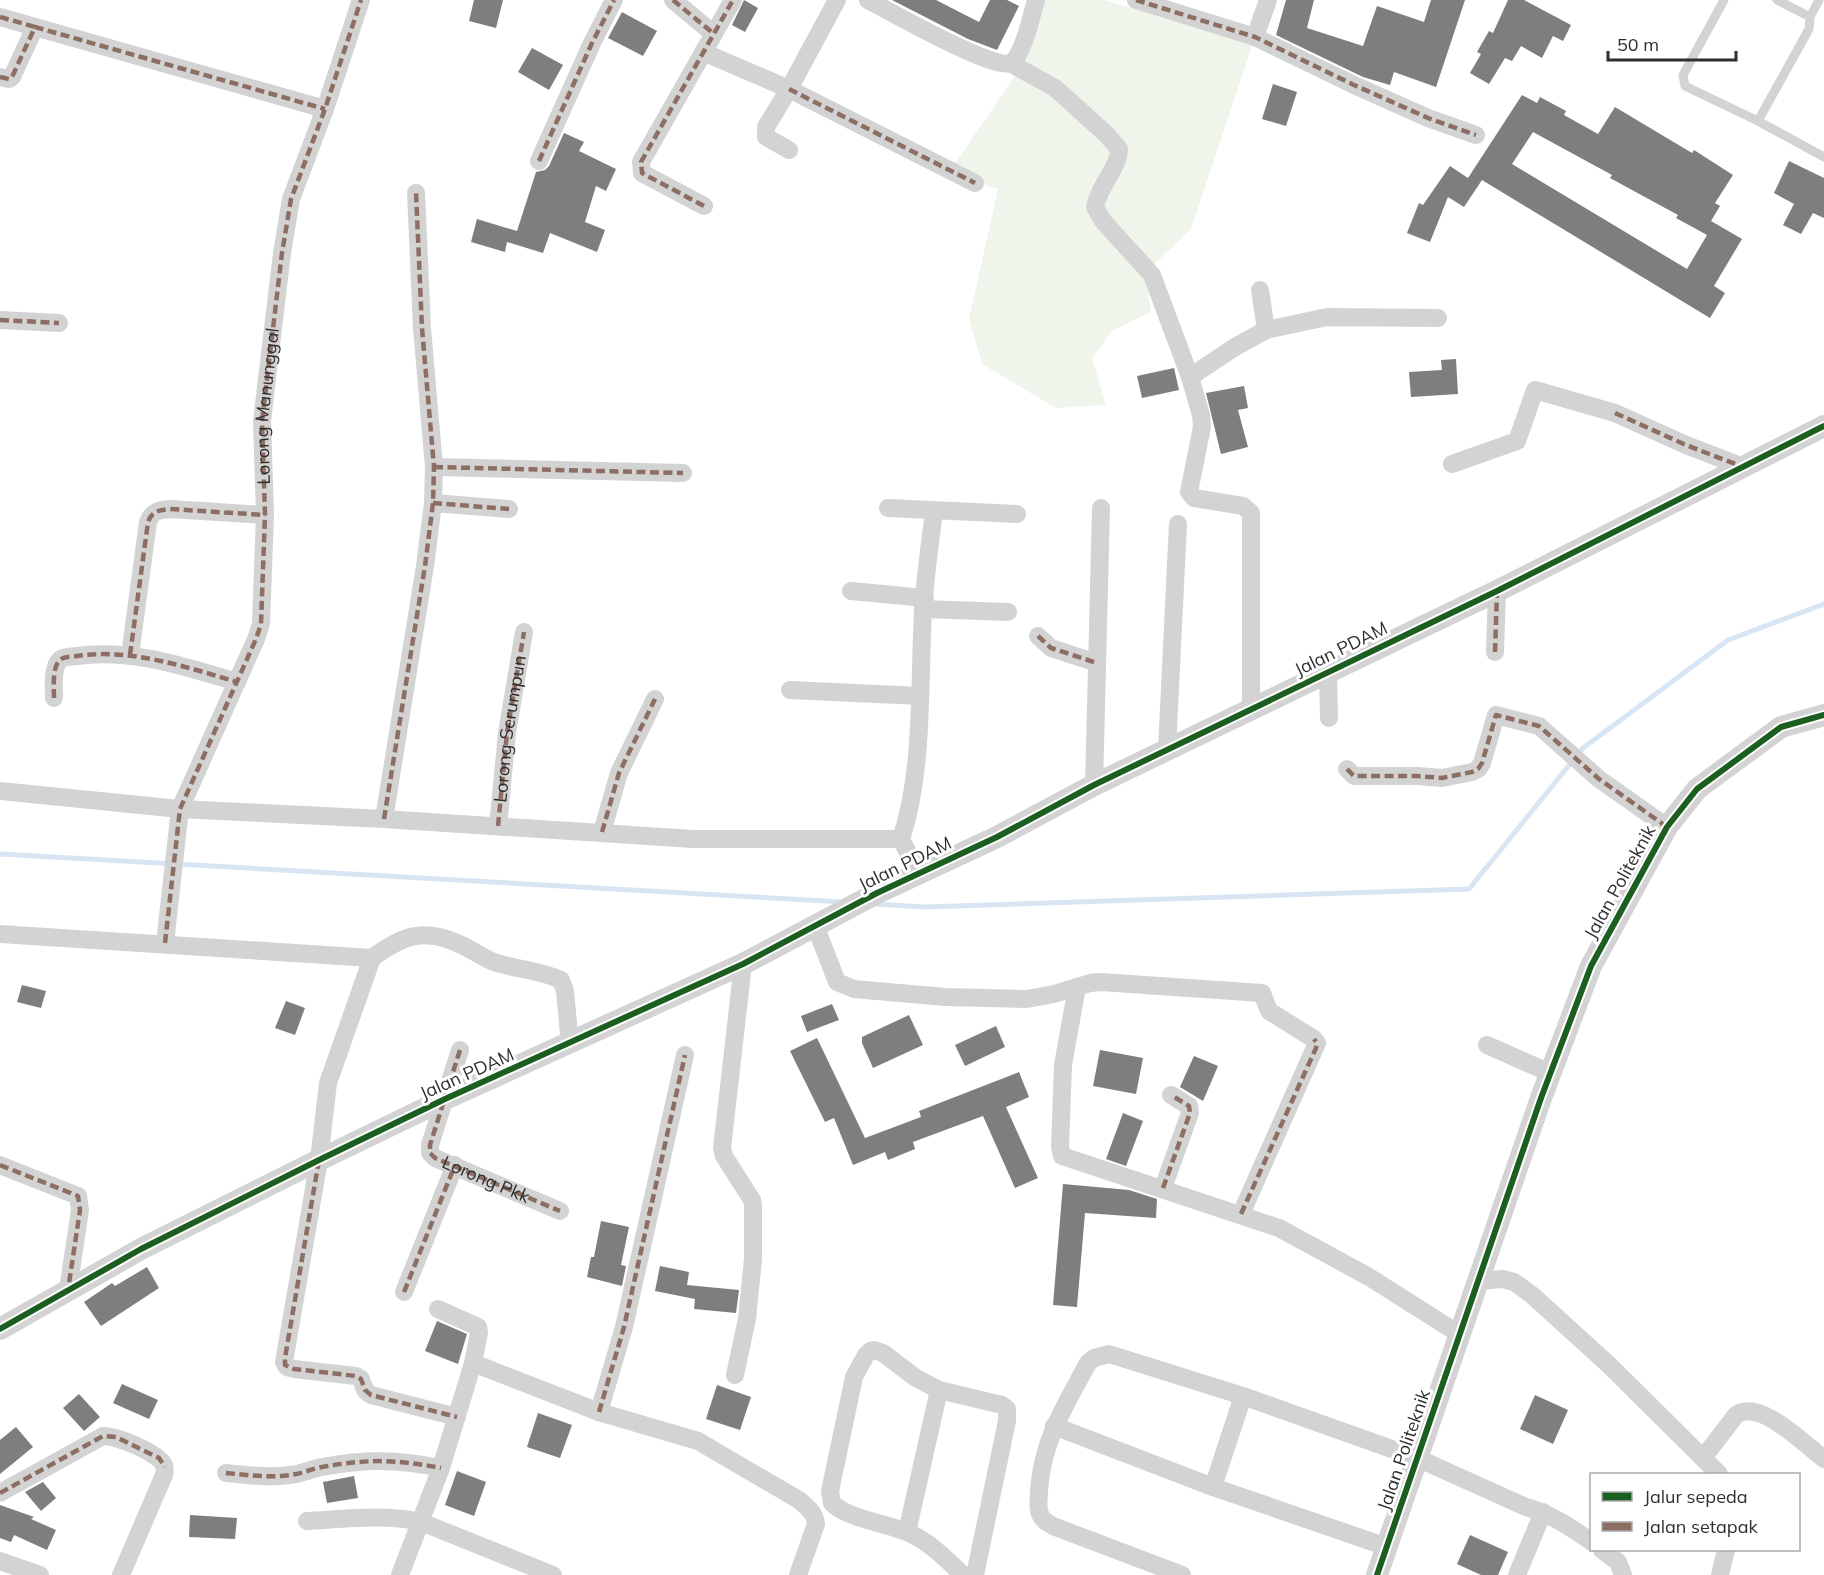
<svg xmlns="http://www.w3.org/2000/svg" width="1824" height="1575" font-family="Mulish,sans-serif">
  <rect width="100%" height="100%" fill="#fff"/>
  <polygon fill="#f0f5ec" points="1043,0 1104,0 1253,43 1191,229 1145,273 1151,312 1112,331 1092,358 1106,405 1056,408 982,364 969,319 998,189 947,175 1015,76"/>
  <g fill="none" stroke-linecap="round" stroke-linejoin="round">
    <g stroke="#d8e5f2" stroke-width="5">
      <polyline points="0,854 843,902"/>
      <polyline points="874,904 925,907 1469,889 1583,748 1728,640 1824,604"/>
    </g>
  </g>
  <g fill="#7e7e7e" fill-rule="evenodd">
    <polygon points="474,0 503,0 496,28 469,21"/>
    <polygon points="744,0 758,8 745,32 732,25"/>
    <polygon points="892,0 936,0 979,22 990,0 1007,0 1019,6 997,50 968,39"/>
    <polygon points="1286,0 1314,0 1307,28 1363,46 1377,6 1424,22 1431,0 1465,0 1436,87 1394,72 1390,85 1363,77 1276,35"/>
    <polygon points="1508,0 1524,0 1571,25 1563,41 1553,36 1542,58 1521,46 1512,61 1505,58 1489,84 1470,73 1481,54 1477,52 1489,31 1493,33"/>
    <polygon points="622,12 657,31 643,56 608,38"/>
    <polygon points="532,48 563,65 549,90 518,72"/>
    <polygon points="1273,84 1297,92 1286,126 1262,119"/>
    <path d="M1522 95 1537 103 1540 97 1566 111 1564 115 1598 134 1615 107 1692 153 1694 150 1733 175 1715 203 1720 206 1711 221 1742 239 1714 286 1725 293 1710 318 1482 180 1464 207 1448 197 1430 242 1407 233 1419 203 1423 205 1450 166 1468 178ZM1533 132 1612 175 1610 178 1678 215 1676 218 1707 235 1687 269 1512 164Z"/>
    <polygon points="564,133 584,142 579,151 616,169 606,191 596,186 585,222 605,230 597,252 550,233 543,253 507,242 505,252 471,242 477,219 517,231 536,172 545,170 549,166"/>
    <polygon points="1789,161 1824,178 1824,218 1813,213 1801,234 1783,225 1794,204 1774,193"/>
    <polygon points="1456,359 1458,394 1411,397 1409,372 1442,370 1441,360"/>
    <polygon points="1174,368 1179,390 1142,398 1137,376"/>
    <polygon points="1244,386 1248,408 1238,410 1248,447 1221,454 1206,393"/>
    <polygon points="22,985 46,991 41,1008 17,1002"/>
    <polygon points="286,1001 305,1008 295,1035 275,1028"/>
    <polygon points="832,1004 839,1020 807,1032 801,1016"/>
    <polygon points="909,1015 923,1045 873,1068 862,1043 862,1037"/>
    <polygon points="996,1026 1005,1047 965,1066 955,1045"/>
    <polygon points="817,1038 865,1138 921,1117 919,1111 1019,1072 1029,1097 1006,1107 1038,1178 1015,1188 983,1116 913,1142 915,1149 888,1160 885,1152 853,1165 834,1118 825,1122 790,1051"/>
    <polygon points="1100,1050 1143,1058 1136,1094 1093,1086"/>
    <polygon points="1194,1056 1218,1066 1203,1101 1180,1087"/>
    <polygon points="1123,1113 1143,1121 1126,1166 1106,1159"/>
    <polygon points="1063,1184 1129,1190 1157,1199 1156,1218 1085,1213 1077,1307 1053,1305"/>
    <polygon points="601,1221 629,1227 621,1265 626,1266 622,1286 587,1277 591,1257 594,1257"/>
    <polygon points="660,1266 689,1272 687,1285 739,1290 736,1313 694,1309 695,1299 655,1291"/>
    <polygon points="147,1267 159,1288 101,1326 84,1302 112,1283 115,1286"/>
    <polygon points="437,1321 467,1334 458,1364 425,1351"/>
    <polygon points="122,1384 158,1400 149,1419 113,1403"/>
    <polygon points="717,1385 751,1397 740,1430 706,1419"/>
    <polygon points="79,1394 100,1417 84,1431 63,1408"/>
    <polygon points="1535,1395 1568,1410 1553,1444 1520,1429"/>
    <polygon points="538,1413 572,1425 560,1458 527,1447"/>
    <polygon points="16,1427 33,1447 0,1474 0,1440"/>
    <polygon points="457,1471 486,1482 474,1516 445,1505"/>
    <polygon points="354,1476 358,1498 327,1503 323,1482"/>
    <polygon points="43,1482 56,1498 41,1511 25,1492"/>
    <polygon points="0,1505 34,1517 31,1519 56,1530 47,1550 14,1535 11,1542 0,1538"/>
    <polygon points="190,1515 237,1518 235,1539 189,1537"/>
    <polygon points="1470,1535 1508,1552 1498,1575 1481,1575 1457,1564"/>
  </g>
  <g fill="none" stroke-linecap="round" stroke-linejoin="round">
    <g stroke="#d3d3d3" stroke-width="9">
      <polyline points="1724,0 1683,75 1685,86 1758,121 1809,29 1810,17 1777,0"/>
      <polyline points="1810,17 1819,0"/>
      <polyline points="1758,121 1824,157"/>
    </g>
    <g stroke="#d3d3d3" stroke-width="18">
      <polyline points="673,0 714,34"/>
      <path d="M868 0C887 10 995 71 1010 63 1023 57 1032 14 1036 0"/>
      <polyline points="1136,0 1255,37 1354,85 1428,118 1476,135"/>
      <polyline points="0,17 35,27"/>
      <polyline points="1255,37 1268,0"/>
      <polyline points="703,52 789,89 975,183"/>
      <path d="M1010 63 1055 88 1106 134 1119 149C1119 168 1098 187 1095 207L1103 221 1152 275 1190 377 1201 415 1202 427 1189 492 1194 498 1243 506 1251 513V709"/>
      <polyline points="0,77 9,79 12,77 35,27 325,109"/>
      <polyline points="789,150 766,137 766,127 789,89 837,0"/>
      <polyline points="539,161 592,43 614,0"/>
      <polyline points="704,206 642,173 641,162 733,0"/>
      <polyline points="1260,290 1266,330"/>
      <polyline points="0,320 59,323"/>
      <polyline points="1190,377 1235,347 1266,330 1327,317 1438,318"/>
      <polyline points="1452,464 1517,441 1535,390 1615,413 1686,445 1743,467"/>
      <polyline points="434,467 683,473"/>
      <polyline points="433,503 509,509"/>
      <polyline points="888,508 1017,514"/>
      <polyline points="851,591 925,598"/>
      <polyline points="923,609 1008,612"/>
      <polyline points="1038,636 1051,648 1097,663"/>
      <polyline points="1495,652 1497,591"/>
      <path d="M130 655 148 522C152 511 159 510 170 509L265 515"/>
      <polyline points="1328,672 1329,718"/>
      <polyline points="790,690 920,696"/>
      <path d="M54 698C54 688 52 669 59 661 63 656 71 657 77 656 131 648 186 667 237 682"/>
      <polyline points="1167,749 1178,524"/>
      <polyline points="1347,769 1354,776 1417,776 1442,778 1472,772 1478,769 1482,763 1496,715 1539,726 1599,779 1667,827"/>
      <polyline points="1094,785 1101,508"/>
      <polyline points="0,791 180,809 384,819 693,839 901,839 919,874"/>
      <polyline points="384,819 425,566 433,503 434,467 422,328 416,193"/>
      <path id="s1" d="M498 826 507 733 524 632"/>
      <polyline points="602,832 619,773 655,699"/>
      <path d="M901 839C924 770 919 683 923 611 925 578 930 544 934 511"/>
      <polyline points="815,925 837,982 854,989 945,997 1027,999 1054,994 1090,983 1101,982 1262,993 1269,1011 1314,1039 1317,1043 1241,1214"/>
      <polyline points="0,934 372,958 328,1083 319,1160 284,1362 287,1367 294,1369 356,1376 361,1379 365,1390 371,1395 457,1417"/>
      <path id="s2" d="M165 943 180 809 256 639 261 624 265 515 262 421 282 253 291 199 325 109 361 0"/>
      <path d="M372 958C401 937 422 927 457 943 470 948 481 957 494 962 517 970 537 969 561 980L565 991 570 1044"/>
      <polyline points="1077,987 1063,1065 1060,1147 1062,1156 1279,1228 1369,1277 1459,1334"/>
      <polyline points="1487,1045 1550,1073"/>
      <polyline points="460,1050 430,1145 430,1153 435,1158 560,1211"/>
      <polyline points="0,1165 78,1196 80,1210 68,1290"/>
      <polyline points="1163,1188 1190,1113 1189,1106 1171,1095"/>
      <polyline points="1478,1281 1503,1279 1514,1282 1532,1295 1609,1365 1719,1474"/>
      <polyline points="404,1292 455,1165"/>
      <polyline points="438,1309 478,1327 479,1333 473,1363"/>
      <polyline points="735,1375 747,1319 753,1259 753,1206 752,1200 724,1156 722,1148 743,964"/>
      <polyline points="599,1412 624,1327 685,1055"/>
      <polyline points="1054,1426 1213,1487 1387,1547"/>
      <path d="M1703 1458 1736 1415C1760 1398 1805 1445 1824 1459"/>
      <path d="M226 1473C247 1475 269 1478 290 1475 301 1474 311 1469 322 1467 367 1459 395 1459 441 1468"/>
      <polyline points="1213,1487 1243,1396"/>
      <path d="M0 1493 103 1436C116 1436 158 1452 164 1465 165 1468 165 1471 164 1475L121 1575"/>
      <path d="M307 1521C345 1519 384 1514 421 1522L553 1575"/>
      <polyline points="907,1532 939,1390"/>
      <polyline points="1602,1550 1618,1562 1623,1575"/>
      <polyline points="0,1561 40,1575"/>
      <path d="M400 1575 441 1468 473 1363 599 1412 698 1441 799 1500C808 1508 815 1513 816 1524L798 1575"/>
      <path d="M963 1575C947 1560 931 1543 911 1534 891 1524 847 1519 832 1503L830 1491 854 1377 866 1355 870 1351 874 1350 883 1353 916 1378 939 1390 1002 1405 1007 1409V1421L975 1575"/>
      <path d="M1182 1575 1053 1526C1048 1523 1042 1520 1040 1514 1037 1507 1039 1498 1039 1491 1042 1441 1065 1406 1088 1363L1094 1358 1109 1354 1243 1396 1417 1458 1526 1507C1551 1514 1570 1527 1592 1542"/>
      <polyline points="1517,1575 1543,1512"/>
      <polyline points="1720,1575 1726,1550"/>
    </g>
    <g stroke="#d3d3d3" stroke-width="22">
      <polyline points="0,1329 141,1249 319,1160 445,1099 743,964 877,893 997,837 1094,785 1497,591 1824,426"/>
      <polyline points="1377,1575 1541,1098 1591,966 1667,827 1697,789 1781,727 1824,715"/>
    </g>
    <g stroke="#8d6e63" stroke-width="4.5" stroke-dasharray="9 4.5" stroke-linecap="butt">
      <polyline points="673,0 714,34"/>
      <polyline points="1136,0 1255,37 1354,85 1428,118 1476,135"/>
      <polyline points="0,17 35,27"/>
      <polyline points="0,77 9,79 12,77 35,27 325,109"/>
      <polyline points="789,89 975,183"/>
      <polyline points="539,161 592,43 614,0"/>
      <polyline points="704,206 642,173 641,162 733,0"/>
      <polyline points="0,320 59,323"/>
      <polyline points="1615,413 1686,445 1743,467"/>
      <polyline points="434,467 683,473"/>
      <polyline points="433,503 509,509"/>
      <polyline points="1038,636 1051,648 1097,663"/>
      <polyline points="1495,652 1497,591"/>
      <path d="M130 655 148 522C152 511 159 510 170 509L265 515"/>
      <path d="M54 698C54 688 52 669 59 661 63 656 71 657 77 656 131 648 186 667 237 682"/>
      <polyline points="1347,769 1354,776 1417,776 1442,778 1472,772 1478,769 1482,763 1496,715 1539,726 1599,779 1667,827"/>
      <polyline points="384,819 425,566 433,503 434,467 422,328 416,193"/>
      <polyline points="498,826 507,733 524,632"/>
      <polyline points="602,832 619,773 655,699"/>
      <polyline points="165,943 180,809 256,639 261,624 265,515 262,421 282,253 291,199 325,109 361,0"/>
      <path id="s3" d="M460 1050 430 1145V1153L435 1158 560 1211"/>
      <polyline points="319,1160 285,1358 285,1365 294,1369 356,1376 361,1379 365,1390 371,1395 457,1417"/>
      <polyline points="0,1165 78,1196 80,1210 68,1290"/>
      <polyline points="1163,1188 1190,1113 1189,1106 1171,1095"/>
      <polyline points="1241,1214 1316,1048 1317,1043 1314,1039"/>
      <polyline points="404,1292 455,1165"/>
      <polyline points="599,1412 624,1327 685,1055"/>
      <path d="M226 1473C247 1475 269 1478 290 1475 301 1474 311 1469 322 1467 367 1459 395 1459 441 1468"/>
      <polyline points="0,1493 103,1436 116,1437 159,1458 165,1467"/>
    </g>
    <g stroke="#fff" stroke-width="10">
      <g id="cycleway">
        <polyline points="0,1329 141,1249 319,1160 445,1099 743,964 877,893 997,837 1094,785 1497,591 1824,426"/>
        <polyline points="1377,1575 1541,1098 1591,966 1667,827 1697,789 1781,727 1824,715"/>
      </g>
    </g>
    <use href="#cycleway" stroke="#1b5e20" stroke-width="6"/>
  </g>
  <g text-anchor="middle" stroke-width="6" stroke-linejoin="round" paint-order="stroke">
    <g font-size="18" fill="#2e2e2e" stroke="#fff">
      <text dy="6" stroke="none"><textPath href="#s2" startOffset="555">Lorong Manunggal</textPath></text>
      <text transform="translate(1341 649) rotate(-26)" y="6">Jalan PDAM</text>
      <text dy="6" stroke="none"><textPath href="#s1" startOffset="98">Lorong Serumpun</textPath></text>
      <text transform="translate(905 864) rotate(-26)" y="6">Jalan PDAM</text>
      <text transform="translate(1620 882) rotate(-61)" y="6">Jalan Politeknik</text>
      <text transform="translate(467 1074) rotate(-24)" y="6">Jalan PDAM</text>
      <text dy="6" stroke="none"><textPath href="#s3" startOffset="170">Lorong Pkk</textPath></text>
      <text transform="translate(1404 1450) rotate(-71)" y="6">Jalan Politeknik</text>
    </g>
  </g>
  <rect x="1590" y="1473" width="210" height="78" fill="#ffffff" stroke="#ababab" stroke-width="1.5"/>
  <rect x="1602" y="1492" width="30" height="9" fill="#1b5e20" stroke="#ababab" stroke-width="1.5"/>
  <text x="1644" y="1503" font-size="18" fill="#2e2e2e">Jalur sepeda</text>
  <rect x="1602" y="1522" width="30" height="9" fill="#8d6e63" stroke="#ababab" stroke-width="1.5"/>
  <text x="1644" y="1533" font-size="18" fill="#2e2e2e">Jalan setapak</text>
  <path d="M1608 51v9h128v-9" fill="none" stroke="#2e2e2e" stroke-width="3"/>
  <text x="1617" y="51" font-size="18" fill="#2e2e2e" stroke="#ffffff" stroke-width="4.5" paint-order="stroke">50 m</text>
</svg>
